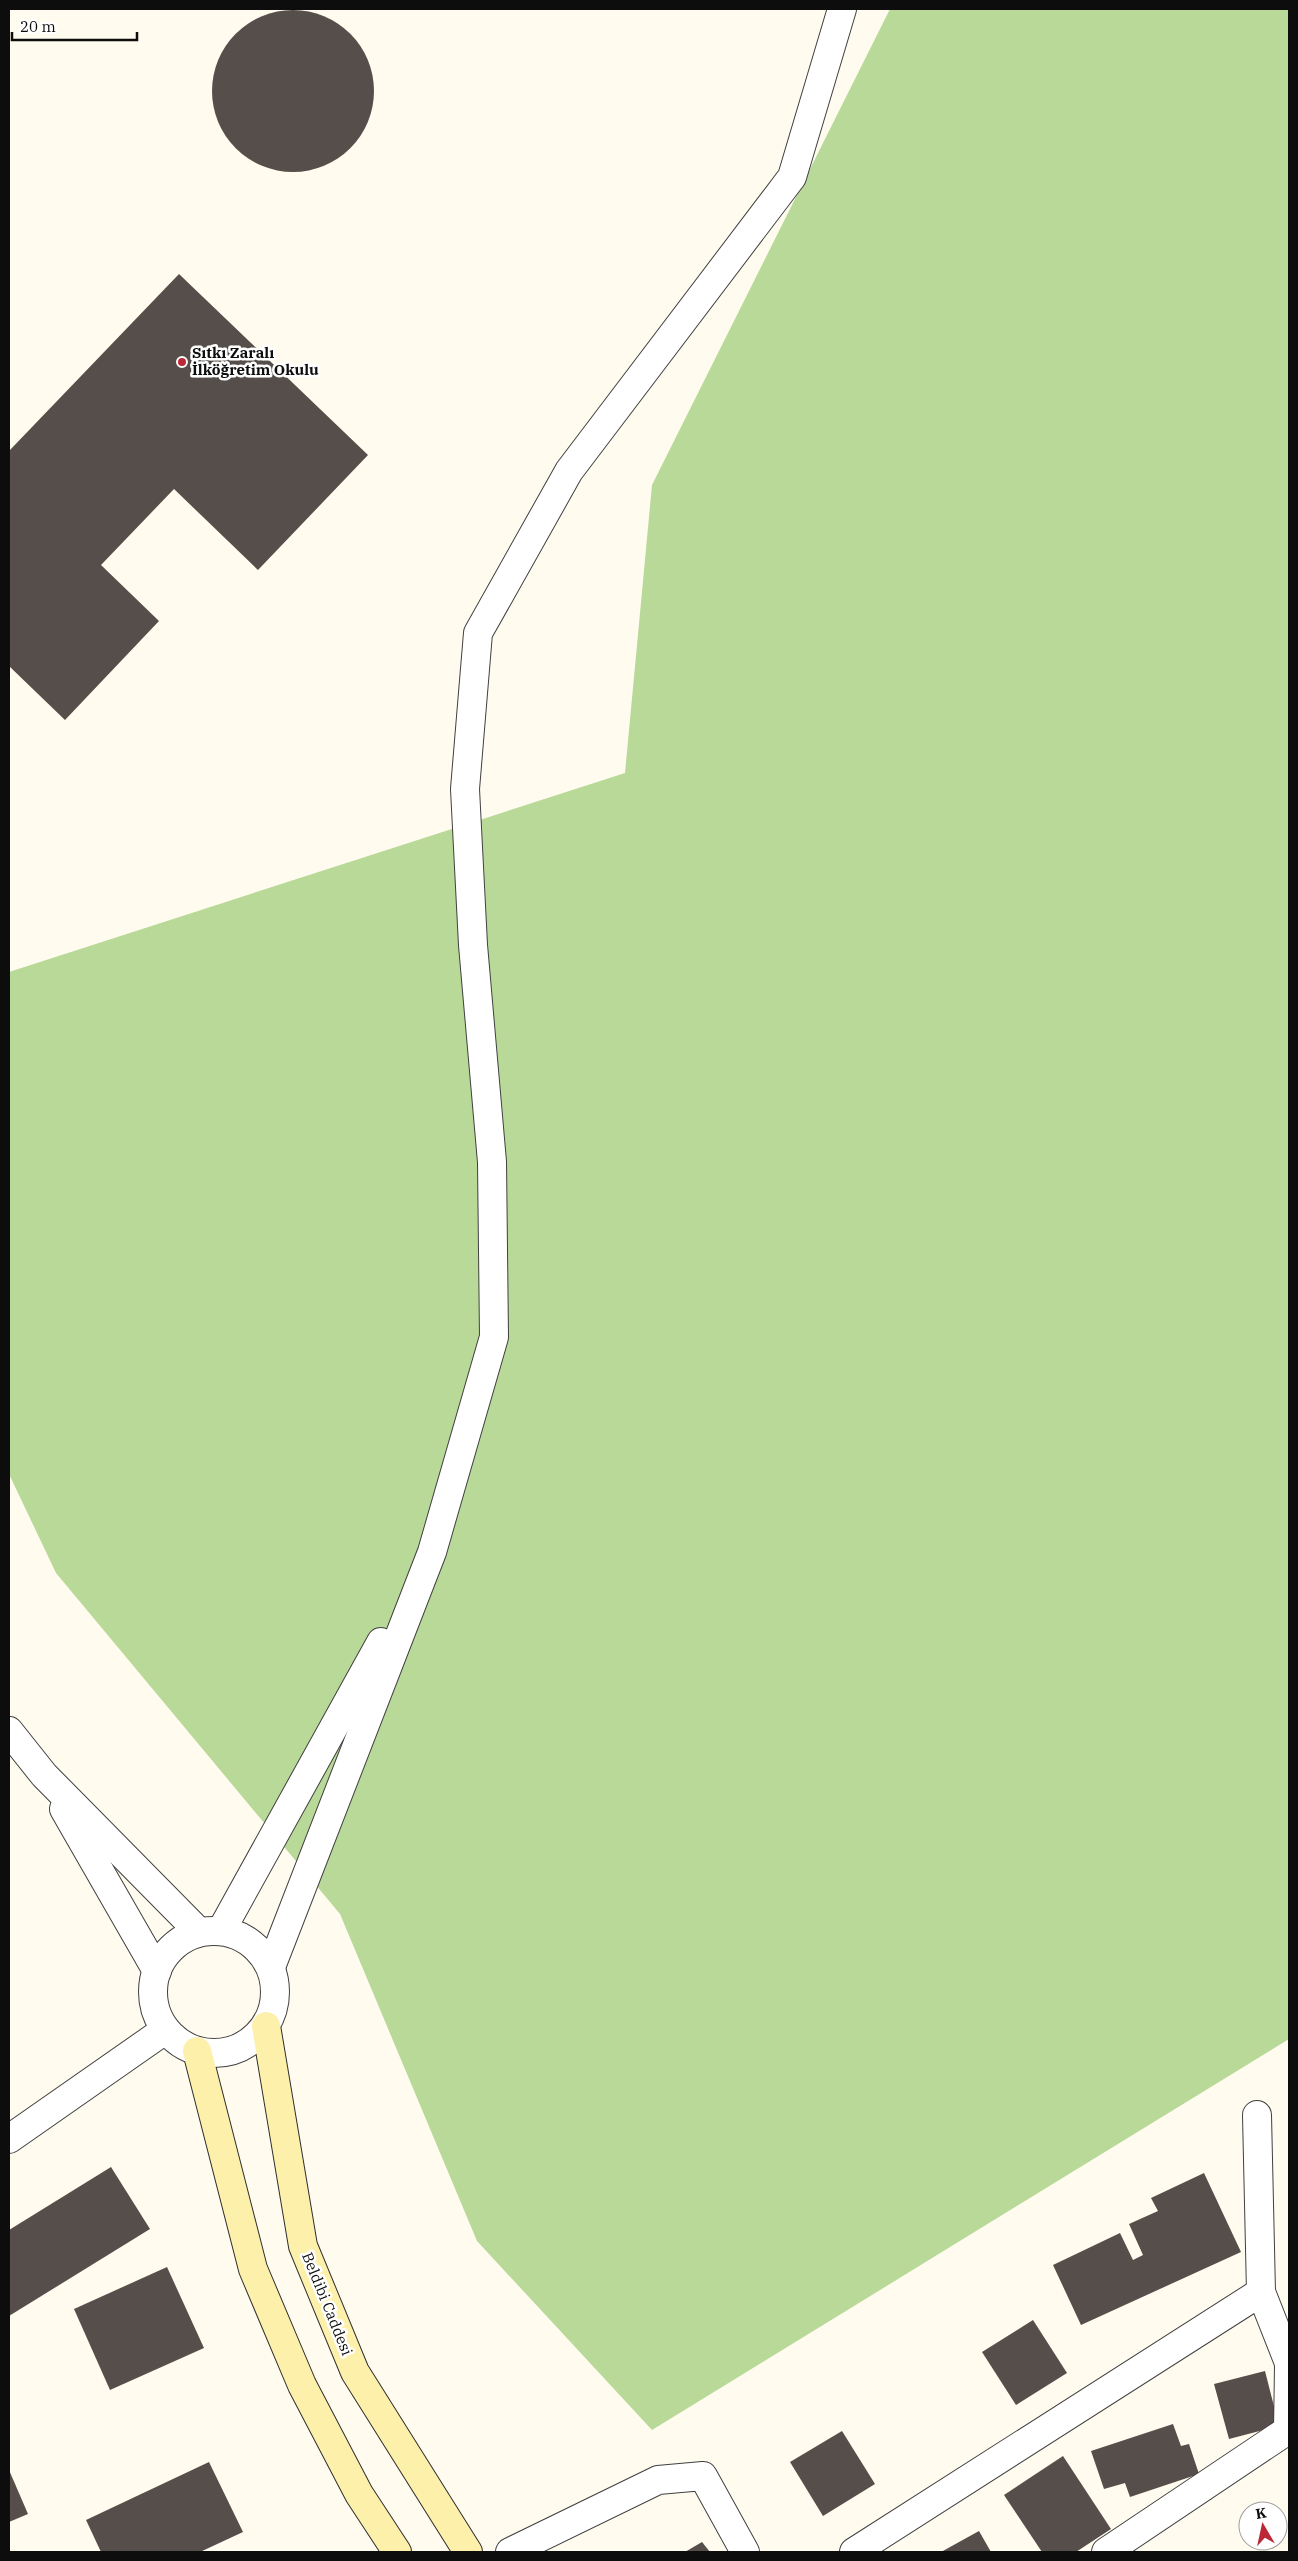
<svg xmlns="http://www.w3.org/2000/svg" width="1298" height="2561" font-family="'IBM Plex Serif',serif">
  <rect width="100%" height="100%" fill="#fffbee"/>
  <polygon fill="#b8d998" points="890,9 1289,9 1289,2039 652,2430 477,2241 340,1914 56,1573 9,1474 9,972 625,773 652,485"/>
  <g fill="#564e4a">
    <circle cx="293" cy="91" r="81"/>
    <polygon points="179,274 368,455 258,570 174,489 101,565 159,621 65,720 9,666 9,451"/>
    <polygon points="111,2167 150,2229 9,2316 9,2230"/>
    <polygon points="1204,2173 1241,2252 1081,2325 1053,2265 1120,2233 1133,2260 1143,2255 1129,2224 1158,2211 1151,2198"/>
    <polygon points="167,2267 204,2348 110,2390 74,2309"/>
    <polygon points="1033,2320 1067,2373 1016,2405 982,2352"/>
    <polygon points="1265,2371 1279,2426 1229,2439 1214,2384"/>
    <polygon points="1173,2424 1181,2446 1189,2444 1199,2474 1130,2497 1125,2483 1104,2489 1091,2451"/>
    <polygon points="842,2431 875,2484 823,2516 790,2462"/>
    <polygon points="1063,2456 1111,2529 1076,2552 1042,2552 1004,2495"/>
    <polygon points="209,2462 243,2532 200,2552 101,2552 86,2520"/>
    <polygon points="9,2470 28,2514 9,2522"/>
    <polygon points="979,2531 991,2552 941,2552"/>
    <polygon points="702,2542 710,2552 685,2552"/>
  </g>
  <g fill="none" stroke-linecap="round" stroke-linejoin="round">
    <g stroke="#404040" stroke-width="30">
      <g id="street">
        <polyline points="9,1731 44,1775 199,1932"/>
        <polyline points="64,1809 157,1971"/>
        <circle cx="214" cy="1992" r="61"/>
        <polyline points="221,1931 381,1642"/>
        <polyline points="271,1967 432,1552 494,1337 492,1162 473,945 465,789 478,633 569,471 792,177 842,9"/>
        <polyline points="1257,2115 1261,2292"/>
        <polyline points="9,2139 165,2030"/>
        <polyline points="510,2552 658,2480 703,2476 745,2552"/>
        <polyline points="854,2552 1261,2292 1289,2363"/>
        <polyline points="1106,2552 1288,2430 1289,2366"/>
      </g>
    </g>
    <g stroke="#2f2f2f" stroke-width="30">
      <g id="secondary">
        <polyline points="266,2026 303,2246 355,2372 468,2552"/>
        <polyline points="197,2051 253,2269 302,2385 359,2494 397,2552"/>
      </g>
    </g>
    <use href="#street" stroke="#fff" stroke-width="28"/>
    <use href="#secondary" stroke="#fdf0ab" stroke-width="28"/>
  </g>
  <circle fill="#bb2837" stroke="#fff" stroke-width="2" cx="182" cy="362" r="5"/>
  <g text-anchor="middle" stroke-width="5" stroke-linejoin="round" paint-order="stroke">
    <g font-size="15" font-weight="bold" fill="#0d0d0d" stroke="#fff" text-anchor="start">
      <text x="192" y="358">Sıtkı Zaralı<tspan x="192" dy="17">İlköğretim Okulu</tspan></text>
    </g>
    <g font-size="15" fill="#0d0d0d" stroke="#fff">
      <text transform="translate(327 2304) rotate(68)" y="5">Beldibi Caddesi</text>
    </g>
  </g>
  <rect width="1298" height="2561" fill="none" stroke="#0d0d0d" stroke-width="20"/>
  <g transform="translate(1263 2526) rotate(351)"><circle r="24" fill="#ffffff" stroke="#9e9e9e"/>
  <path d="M0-4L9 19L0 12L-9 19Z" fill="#bb2837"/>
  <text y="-8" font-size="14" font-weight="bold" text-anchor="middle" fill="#0d0d0d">K</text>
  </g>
  <path d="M12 32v8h125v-8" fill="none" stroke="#0d0d0d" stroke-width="2.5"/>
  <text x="20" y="32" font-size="15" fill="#0d0d0d" stroke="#ffffff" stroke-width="4" paint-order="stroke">20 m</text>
</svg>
